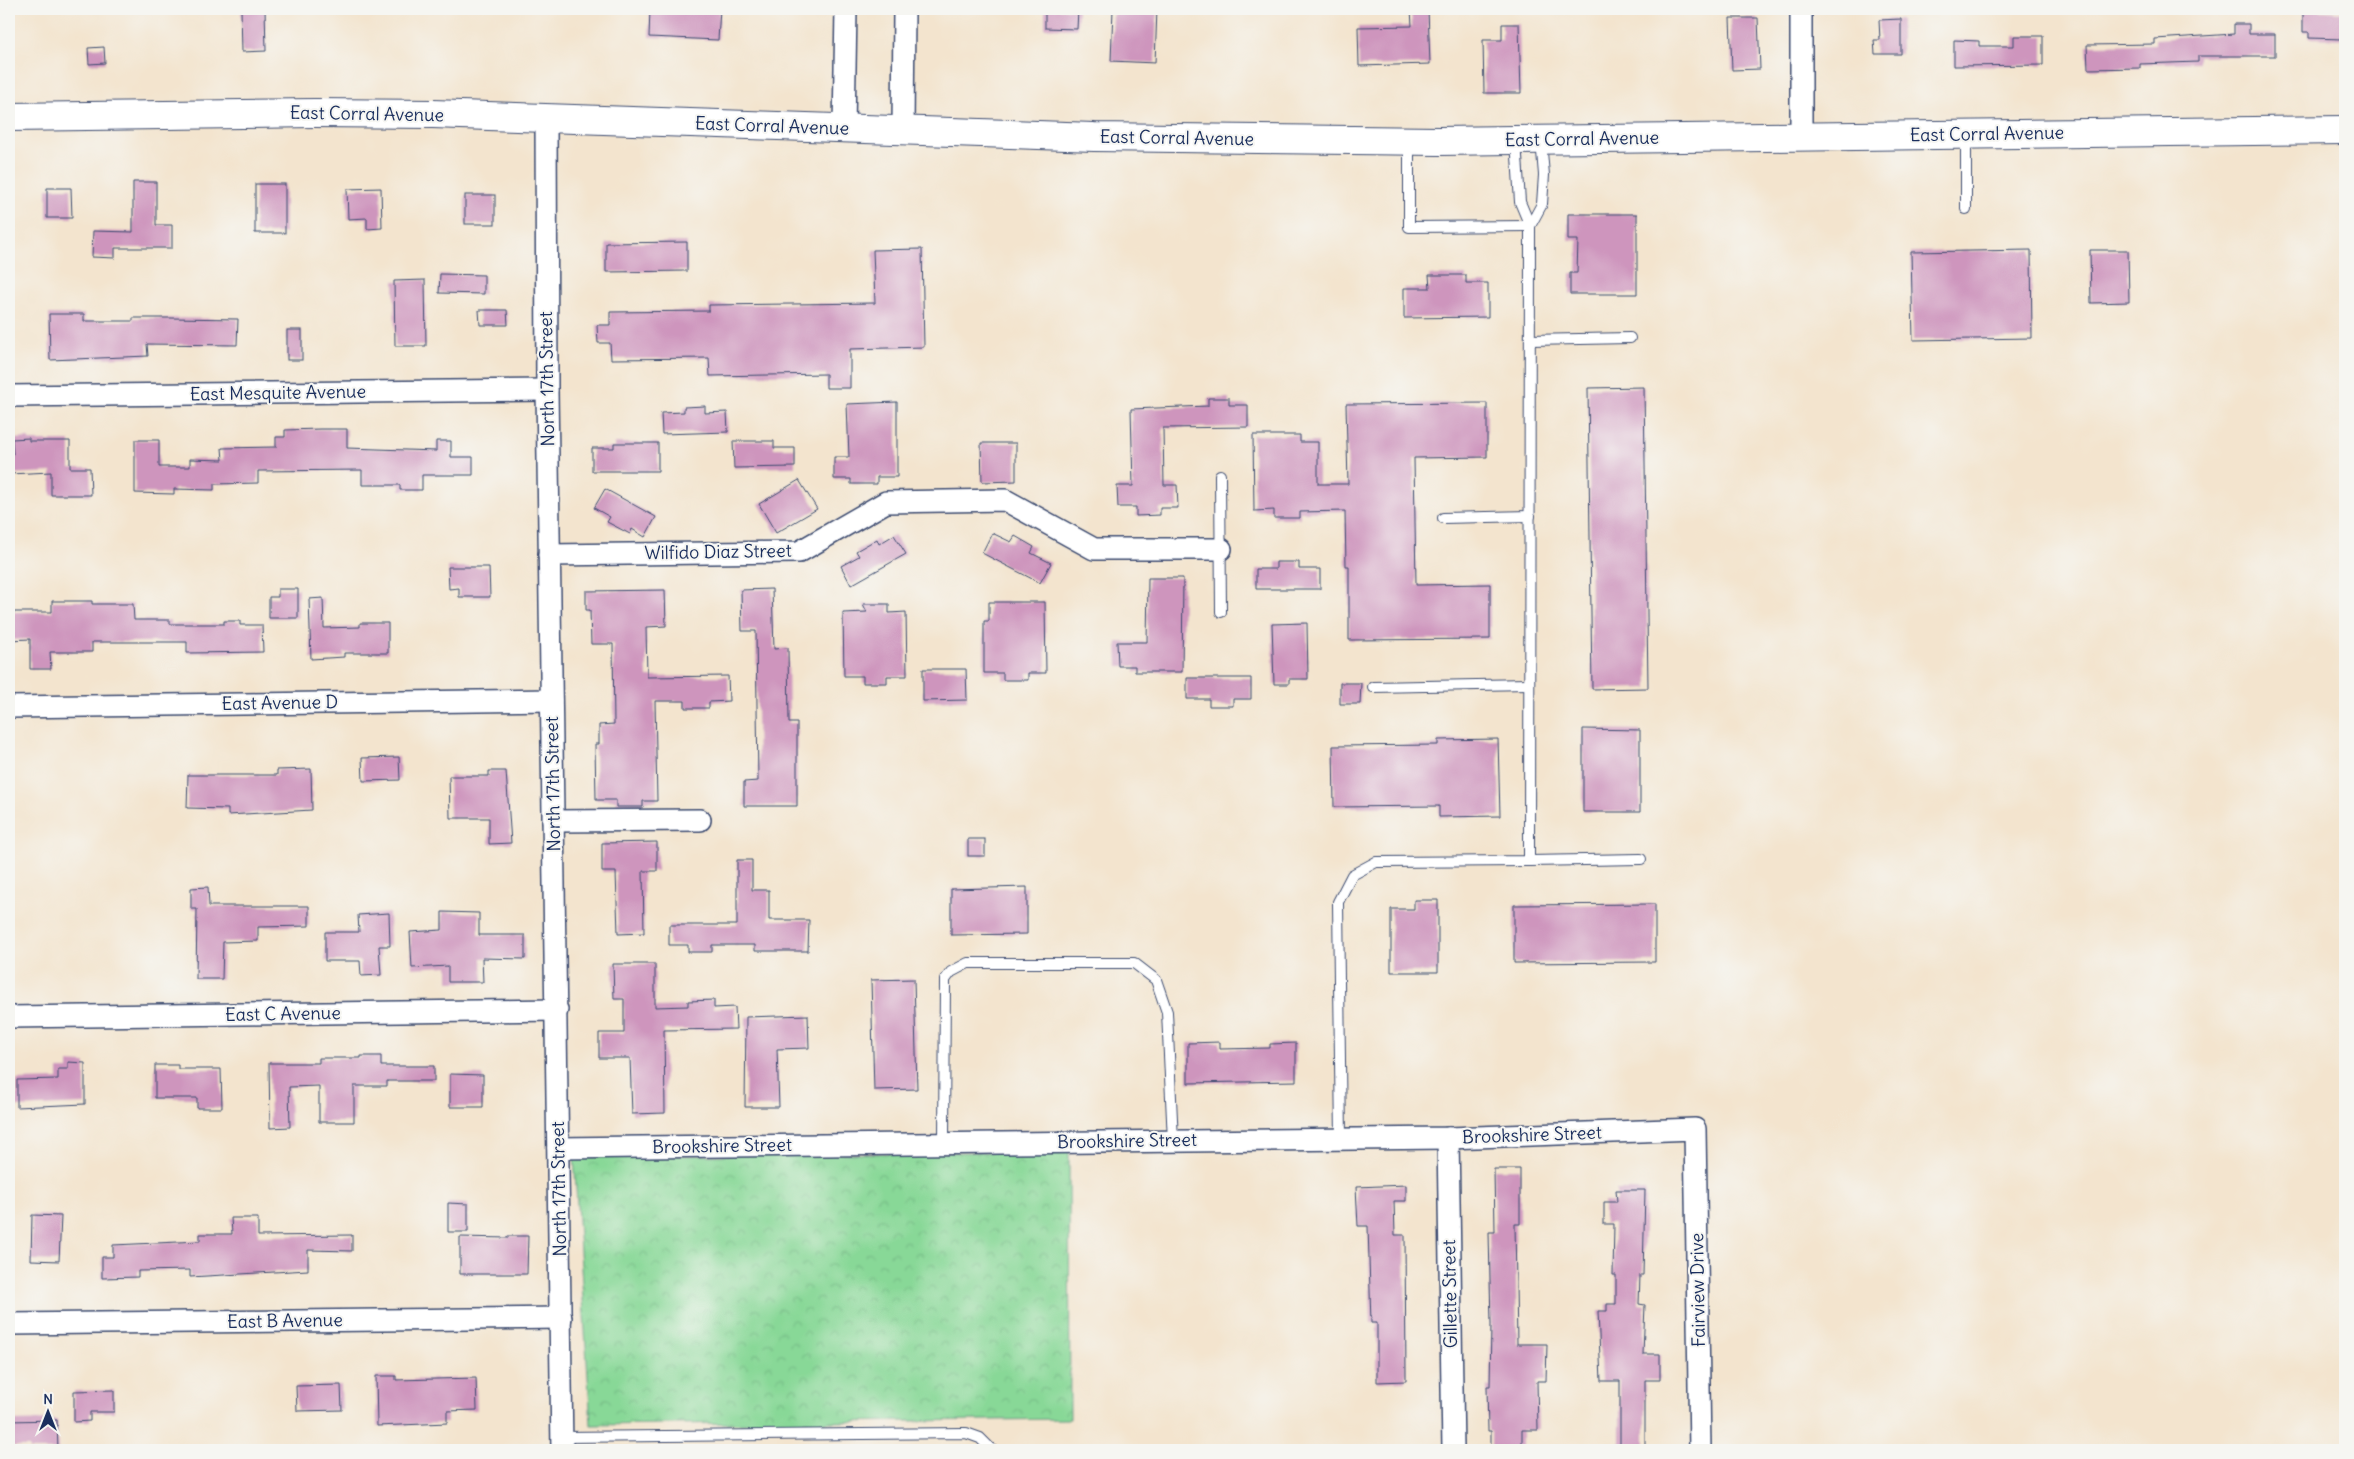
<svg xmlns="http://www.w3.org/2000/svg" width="2354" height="1459" font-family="Delius,sans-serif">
  <defs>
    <pattern id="park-crowns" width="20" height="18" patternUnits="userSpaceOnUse" patternTransform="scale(1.25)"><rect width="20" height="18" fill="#88d897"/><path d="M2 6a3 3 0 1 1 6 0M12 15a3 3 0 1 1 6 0" fill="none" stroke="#75ba85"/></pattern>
  </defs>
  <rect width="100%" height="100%" fill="#f6f6f2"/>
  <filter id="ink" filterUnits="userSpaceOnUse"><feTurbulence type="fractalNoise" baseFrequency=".02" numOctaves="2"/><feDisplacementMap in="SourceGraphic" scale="10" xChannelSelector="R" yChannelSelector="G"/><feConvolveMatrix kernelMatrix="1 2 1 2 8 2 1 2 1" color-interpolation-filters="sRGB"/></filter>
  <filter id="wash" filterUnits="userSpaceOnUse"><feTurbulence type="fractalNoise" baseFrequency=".0096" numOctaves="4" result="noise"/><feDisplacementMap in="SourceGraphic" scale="20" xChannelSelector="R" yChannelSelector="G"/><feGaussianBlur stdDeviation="1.12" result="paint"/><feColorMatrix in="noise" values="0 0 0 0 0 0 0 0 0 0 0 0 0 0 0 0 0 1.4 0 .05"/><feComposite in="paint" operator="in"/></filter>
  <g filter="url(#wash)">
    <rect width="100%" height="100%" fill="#f3e4ce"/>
    <polygon fill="url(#park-crowns)" stroke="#52847a" points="1069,1151 1070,1419 591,1425 574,1157"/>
    <g id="blocks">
      <g fill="#ce95bd">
        <polygon points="241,9 265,9 266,51 242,52"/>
        <polygon points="650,9 720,9 718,40 649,37"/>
        <polygon points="1045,9 1078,9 1077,29 1045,28"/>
        <polygon points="1113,9 1157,9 1155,63 1111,61"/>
        <polygon points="1411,9 1428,9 1430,64 1359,66 1358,27 1412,26"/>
        <polygon points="2303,10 2345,12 2343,39 2309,38 2309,32 2303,32"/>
        <polygon points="1730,18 1758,18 1760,69 1732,70"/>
        <polygon points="1901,19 1901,54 1875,54 1874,40 1880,40 1879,20"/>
        <polygon points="1502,24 1519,24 1521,93 1484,93 1483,40 1502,40"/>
        <polygon points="2234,24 2249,24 2249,34 2275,34 2275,56 2198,56 2198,62 2140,64 2140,68 2088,69 2087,45 2155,44 2155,39 2234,34"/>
        <polygon points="2014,36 2043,36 2043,65 1954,66 1954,40 1979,41 1979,46 2014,46"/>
        <polygon points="104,47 105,63 89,64 88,48"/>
        <polygon points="133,182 156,182 156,225 172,225 172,248 115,248 115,258 92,257 93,231 133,232"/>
        <rect x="255" y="184" width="30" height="49"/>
        <polygon points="47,188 71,188 72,218 47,218"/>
        <polygon points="381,188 382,228 367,229 367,218 348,219 347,189"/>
        <rect x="465" y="195" width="30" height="29"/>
        <polygon points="1568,214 1637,214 1637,294 1570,294 1570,273 1577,273 1578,240 1568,240"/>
        <polygon points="687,242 687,271 606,272 606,243"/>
        <polygon points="922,249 924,347 850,349 850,388 826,388 826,374 710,376 709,358 611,359 610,343 598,343 597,325 610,325 610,312 709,311 709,305 875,303 873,250"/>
        <polygon points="2031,250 2032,338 1913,340 1911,252"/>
        <polygon points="2090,250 2128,250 2129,302 2091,303"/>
        <polygon points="440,274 484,275 484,294 439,293"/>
        <polygon points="1429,275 1466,275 1466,283 1488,283 1488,317 1404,318 1404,288 1430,288"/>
        <polygon points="425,280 426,346 395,346 394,281"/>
        <polygon points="479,310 507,310 508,325 480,325"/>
        <polygon points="49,314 84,314 84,321 133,321 133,318 171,318 238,319 237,345 147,344 148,356 50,360"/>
        <rect x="287" y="330" width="15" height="30"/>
        <polygon points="1644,387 1648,688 1592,689 1588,388"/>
        <polygon points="1208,398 1229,398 1229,405 1248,405 1248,427 1163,428 1164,485 1177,485 1178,508 1160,508 1160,515 1136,516 1136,507 1118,507 1117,486 1133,486 1131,409 1208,406"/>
        <polygon points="897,402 897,477 877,477 877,484 851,484 851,479 834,479 834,457 849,457 847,404"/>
        <polygon points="1487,403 1487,457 1414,458 1416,585 1490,584 1490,639 1349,640 1349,566 1346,566 1345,511 1300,512 1300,518 1274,518 1274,510 1254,511 1253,435 1300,435 1300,442 1318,442 1318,484 1348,484 1346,404"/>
        <polygon points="705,406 705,413 727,412 728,432 662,434 661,413 684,412 684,407"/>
        <polygon points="320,429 347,429 347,448 436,451 436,441 451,441 451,457 473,457 473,475 422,475 422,490 400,490 400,485 362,485 362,470 258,471 258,483 214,484 214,490 174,489 174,494 135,493 135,440 159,440 159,467 190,467 190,459 223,460 222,448 276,447 276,437 285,437 285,430"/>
        <polygon points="29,438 29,441 70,441 70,468 90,468 91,495 51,495 51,472 9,474 9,454 13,454 12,439"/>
        <polygon points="733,441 774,441 774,448 795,448 795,467 734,468"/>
        <polygon points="614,443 658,443 658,471 592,471 592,448 614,448"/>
        <polygon points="981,443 1016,443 1016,481 982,482"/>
        <polygon points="799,480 817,509 776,533 759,504"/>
        <polygon points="605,489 656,517 645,537 632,529 630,534 607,522 610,517 594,508"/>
        <polygon points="992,533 1011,542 1015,536 1034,547 1031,553 1051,563 1040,583 982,553"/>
        <polygon points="894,535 906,554 851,585 841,566 859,556 856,551 877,539 879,544"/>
        <polygon points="1276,562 1299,562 1299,569 1320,569 1320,589 1256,589 1256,569 1276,569"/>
        <polygon points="448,567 489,567 490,597 459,597 459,588 449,589"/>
        <polygon points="1148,578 1183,578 1182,672 1135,672 1135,666 1118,666 1117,642 1147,642"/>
        <polygon points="278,589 298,589 298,618 269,618 269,597 278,597"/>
        <polygon points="772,589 774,649 788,648 789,723 797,723 797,806 744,806 744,782 758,781 756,631 742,631 741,590"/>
        <polygon points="665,590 666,626 646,627 647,677 728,676 729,701 709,702 709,708 685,708 685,701 655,701 657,801 643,801 643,807 616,807 616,800 596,800 595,744 599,744 599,725 614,724 613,644 591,644 590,610 586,610 586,591"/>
        <polygon points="323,598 324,628 360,627 360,623 388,623 388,653 344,653 344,657 311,659 309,599"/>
        <polygon points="52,601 92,601 92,604 133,604 134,620 170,620 170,624 224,624 224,621 240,621 240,625 262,625 263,652 187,653 187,642 92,642 92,652 50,652 51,669 30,669 30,639 9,640 9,612 52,612"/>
        <polygon points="989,602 1045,602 1046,673 1028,673 1028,680 1003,680 1003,673 984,673 984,621 989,621"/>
        <polygon points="863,604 889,604 889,613 906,612 907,676 887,676 887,683 863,683 863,676 844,676 843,613 867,612"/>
        <polygon points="1307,623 1308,679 1289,679 1289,684 1274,684 1272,624"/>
        <polygon points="923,669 966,669 967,700 923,701"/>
        <polygon points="1187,678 1251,678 1251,699 1233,699 1233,706 1209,706 1209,699 1187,699"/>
        <polygon points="1340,683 1361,683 1360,704 1340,704"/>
        <polygon points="1583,729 1640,730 1640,812 1583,812"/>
        <polygon points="1498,739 1500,816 1439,817 1439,806 1334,807 1333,746 1438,745 1438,740"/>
        <polygon points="399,757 400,780 363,781 362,758"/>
        <polygon points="311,769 312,810 228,815 228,809 187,808 188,775 277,775 277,770"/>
        <polygon points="489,771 506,771 511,843 489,844 489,818 450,818 449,776 489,776"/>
        <rect x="968" y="839" width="17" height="17"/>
        <polygon points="657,842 657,871 643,871 644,933 618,934 616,872 602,872 602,843"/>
        <polygon points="737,860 752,860 752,890 769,890 769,920 809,920 808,951 755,951 755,945 712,945 712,952 688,952 688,945 669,945 669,925 737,925"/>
        <polygon points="208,887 209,906 309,906 309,926 258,927 258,941 223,942 222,979 196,979 197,909 191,909 191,888"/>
        <polygon points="1027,887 1027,934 951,935 951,889"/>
        <polygon points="1414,900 1438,900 1438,972 1391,972 1391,909 1414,909"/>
        <polygon points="1655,904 1655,962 1514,963 1514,905"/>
        <polygon points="442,912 479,913 479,935 525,935 525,959 482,958 483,982 448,982 448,966 412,968 410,932 442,930"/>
        <polygon points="389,913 390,946 379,946 381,975 361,976 360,961 325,961 325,932 359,932 358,915"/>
        <polygon points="613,964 655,964 655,1007 688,1006 688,1001 714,1000 714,1008 735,1007 736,1029 664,1030 665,1113 632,1114 630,1058 599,1058 599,1033 624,1033 624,999 614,999"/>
        <polygon points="914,979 917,1089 874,1090 871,980"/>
        <polygon points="808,1015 809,1048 777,1049 779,1107 745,1107 746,1017"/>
        <polygon points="1220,1042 1220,1049 1270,1048 1270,1044 1296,1043 1296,1081 1188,1083 1188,1043"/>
        <polygon points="361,1056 381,1056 381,1066 434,1066 434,1081 387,1081 387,1086 354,1086 354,1122 319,1122 319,1086 289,1087 290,1127 270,1128 269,1063 319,1063 319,1058 361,1058"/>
        <polygon points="68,1062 85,1063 85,1104 17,1107 17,1080 58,1079 58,1069 68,1069"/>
        <polygon points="155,1065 178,1065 178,1069 221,1069 222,1108 197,1108 197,1098 155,1098"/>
        <polygon points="450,1074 483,1075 483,1107 450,1107"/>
        <polygon points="1494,1169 1520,1169 1520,1224 1515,1224 1517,1344 1547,1344 1546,1381 1537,1381 1538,1430 1522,1430 1522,1450 1491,1450 1491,1431 1488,1431 1487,1386 1490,1386 1491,1325 1489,1232 1495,1232"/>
        <polygon points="1406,1185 1406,1201 1394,1201 1395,1235 1405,1235 1406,1381 1377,1382 1377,1323 1371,1323 1368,1226 1358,1226 1356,1187"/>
        <polygon points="1616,1190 1645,1190 1643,1275 1640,1275 1639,1304 1645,1305 1643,1354 1660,1354 1660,1380 1645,1380 1645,1450 1620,1450 1620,1381 1601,1381 1598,1311 1607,1311 1607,1304 1616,1304 1616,1275 1613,1275 1614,1224 1604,1224 1604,1202 1617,1202"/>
        <polygon points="448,1203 468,1204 468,1232 448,1232"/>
        <polygon points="32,1215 61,1216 59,1261 31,1260"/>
        <polygon points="231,1218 258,1218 258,1236 352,1235 352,1251 308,1250 308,1270 190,1277 190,1270 138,1271 138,1277 102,1278 102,1257 113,1257 113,1245 200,1241 200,1234 232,1234"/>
        <polygon points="508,1236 528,1236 527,1274 460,1274 460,1237 508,1238"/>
        <polygon points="376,1376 396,1376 396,1380 476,1378 477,1410 447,1411 447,1423 377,1426"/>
        <polygon points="341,1385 342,1410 297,1411 296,1386"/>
        <polygon points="114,1390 114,1412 90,1412 90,1421 74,1422 74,1391"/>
        <polygon points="57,1420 58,1450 29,1450 29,1447 9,1447 9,1421"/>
      </g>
    </g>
  </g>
  <g filter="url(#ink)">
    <use href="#blocks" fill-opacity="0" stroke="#3b4a6f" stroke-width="1"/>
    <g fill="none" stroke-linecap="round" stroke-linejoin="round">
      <g stroke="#3b4a6f" stroke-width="12">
        <g id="lane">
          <polyline points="1966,136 1966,209"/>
          <polyline points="1409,142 1409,227 1530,226"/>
          <polyline points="1530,226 1542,204 1544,175 1541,140"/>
          <polyline points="1530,340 1630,338"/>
          <polyline points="1220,475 1221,612"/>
          <polyline points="1443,518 1530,516"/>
          <polyline points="1373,687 1529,684"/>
          <polyline points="1529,861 1641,859"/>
          <polyline points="1341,1139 1338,902 1352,875 1376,862 1529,861 1530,226 1520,202 1516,141"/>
          <polyline points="944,1143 945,980 951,972 968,963 1134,963 1156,980 1167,1012 1173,1141"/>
          <polyline points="561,1437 966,1433 980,1438 992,1450"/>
        </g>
      </g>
      <g stroke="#3b4a6f" stroke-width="24">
        <g id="street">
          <polyline points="1801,9 1801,137"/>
          <polyline points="546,118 547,390 562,1450"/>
          <polyline points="844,128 846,9"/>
          <polyline points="903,130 904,9"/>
          <polyline points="9,396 547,390"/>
          <polyline points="549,555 799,552 886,502 1005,500 1094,549 1221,549"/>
          <polyline points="9,707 551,700"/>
          <polyline points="553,821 700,820"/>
          <polyline points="9,1017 557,1010"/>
          <polyline points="1448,1138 1453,1450"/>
          <polyline points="558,1148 1448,1138 1695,1129 1700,1450"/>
          <polyline points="9,1324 561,1318"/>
        </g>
      </g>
      <g stroke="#3b4a6f" stroke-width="30">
        <polyline id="secondary" points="9,117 315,113 433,114 1094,137 1439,141 2345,130"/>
      </g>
      <use href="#lane" stroke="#fff" stroke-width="10"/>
      <use href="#street" stroke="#fff" stroke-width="21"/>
      <use href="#secondary" stroke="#fff" stroke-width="28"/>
    </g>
  </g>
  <g text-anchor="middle" stroke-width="4" stroke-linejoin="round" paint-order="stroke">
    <g font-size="18" fill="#1b2f5e" stroke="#f6f6f2">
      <text transform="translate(367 114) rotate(1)" y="6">East Corral Avenue</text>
      <text transform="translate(772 126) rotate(2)" y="6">East Corral Avenue</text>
      <text transform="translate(1987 134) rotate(-1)" y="6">East Corral Avenue</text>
      <text transform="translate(1177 138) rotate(1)" y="6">East Corral Avenue</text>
      <text transform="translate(1582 139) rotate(-1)" y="6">East Corral Avenue</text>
      <text transform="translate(547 379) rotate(-91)" y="6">North 17th Street</text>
      <text transform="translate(278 393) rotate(-1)" y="6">East Mesquite Avenue</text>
      <text transform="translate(718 552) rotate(-1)" y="6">Wilfido Diaz Street</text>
      <text transform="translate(280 703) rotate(-1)" y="6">East Avenue D</text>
      <text transform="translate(553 784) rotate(-91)" y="6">North 17th Street</text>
      <text transform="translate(283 1014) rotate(-1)" y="6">East C Avenue</text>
      <text transform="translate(1532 1135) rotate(-2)" y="6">Brookshire Street</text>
      <text transform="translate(1127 1141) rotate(-1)" y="6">Brookshire Street</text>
      <text transform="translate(722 1146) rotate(-1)" y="6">Brookshire Street</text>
      <text transform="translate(559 1189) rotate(-91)" y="6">North 17th Street</text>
      <text transform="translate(1698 1290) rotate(-91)" y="6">Fairview Drive</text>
      <text transform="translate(1450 1294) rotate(-91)" y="6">Gillette Street</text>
      <text transform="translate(285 1321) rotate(-1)" y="6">East B Avenue</text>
    </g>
  </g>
  <rect width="2354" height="1459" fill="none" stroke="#f6f6f2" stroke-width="30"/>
  <g transform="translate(48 1412)" stroke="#f6f6f2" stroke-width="4" paint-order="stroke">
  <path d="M0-4L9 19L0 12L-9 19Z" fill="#1b2f5e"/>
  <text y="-8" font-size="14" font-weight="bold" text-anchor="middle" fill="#1b2f5e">N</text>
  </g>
</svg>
